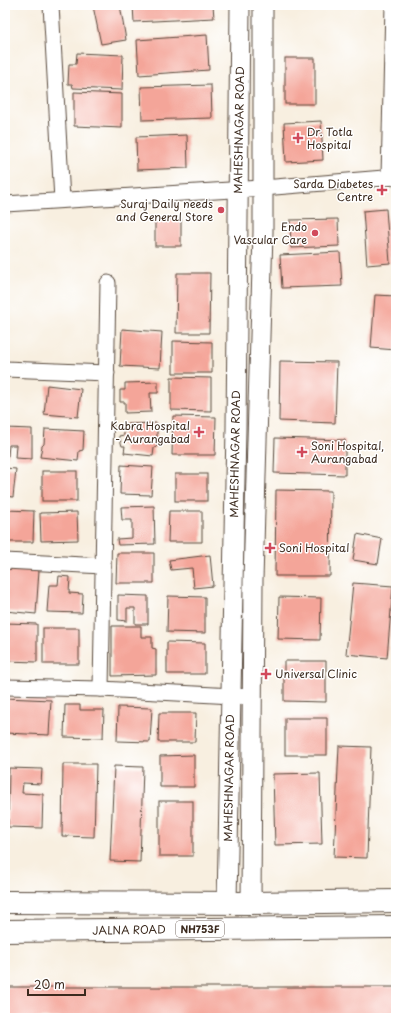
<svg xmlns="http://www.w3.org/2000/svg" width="401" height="1023" font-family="'Playpen Sans',sans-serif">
  <rect width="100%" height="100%" fill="#fff"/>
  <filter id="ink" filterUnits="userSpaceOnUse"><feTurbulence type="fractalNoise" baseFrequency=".025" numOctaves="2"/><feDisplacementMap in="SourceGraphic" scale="8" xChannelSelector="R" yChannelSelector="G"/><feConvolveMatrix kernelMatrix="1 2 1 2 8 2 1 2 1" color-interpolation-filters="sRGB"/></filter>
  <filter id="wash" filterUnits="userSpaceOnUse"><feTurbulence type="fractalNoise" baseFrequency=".012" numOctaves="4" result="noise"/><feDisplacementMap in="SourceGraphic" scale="16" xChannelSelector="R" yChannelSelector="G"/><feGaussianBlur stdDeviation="0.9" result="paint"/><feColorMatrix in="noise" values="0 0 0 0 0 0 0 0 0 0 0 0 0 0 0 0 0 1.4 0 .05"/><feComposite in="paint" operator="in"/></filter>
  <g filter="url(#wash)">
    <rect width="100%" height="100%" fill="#f8efe0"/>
    <g id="blocks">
      <g fill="#f4a599">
        <polygon points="101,5 120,5 126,40 101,44 93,6"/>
        <polygon points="133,5 213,5 214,18 134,22"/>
        <polygon points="207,35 209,70 139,75 137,40"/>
        <polygon points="77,53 123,55 122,90 73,88 72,84 68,84 69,64 76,64"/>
        <rect x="285" y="58" width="30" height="46"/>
        <polygon points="211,85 212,118 142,120 141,87"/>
        <polygon points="74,92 122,94 122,128 74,126"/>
        <polygon points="321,121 323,160 286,162 284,123"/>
        <polygon points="187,135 188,168 137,170 136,137"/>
        <polygon points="386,209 390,263 367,265 363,211"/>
        <rect x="155" y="219" width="26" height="27"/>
        <polygon points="338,219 339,246 291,248 290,220"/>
        <polygon points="340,252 342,286 282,288 280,255"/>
        <polygon points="177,273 210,273 209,333 176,333"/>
        <polygon points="375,295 396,296 396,350 371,348"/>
        <polygon points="122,329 162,332 160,368 120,366"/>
        <polygon points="173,341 212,342 212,373 173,373"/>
        <polygon points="280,361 337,362 335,423 279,421"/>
        <polygon points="171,377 211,378 211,411 171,410"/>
        <polygon points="158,382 158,393 150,393 151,412 125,413 125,402 120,402 120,390 125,390 125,383"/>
        <polygon points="47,385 81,389 78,417 44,414"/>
        <polygon points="173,416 216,417 215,455 172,455"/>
        <polygon points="157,423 157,447 154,448 153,456 124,453 125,446 122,446 119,436 124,435 124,424"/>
        <polygon points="5,428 32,429 32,459 15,458 16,445 9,445 8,456 5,456"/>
        <polygon points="45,429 84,431 83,450 79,451 78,461 40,457 42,446 44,444"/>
        <polygon points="275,438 345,440 345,475 274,473"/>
        <polygon points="121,465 153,467 151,495 120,494"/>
        <polygon points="5,468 16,469 13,497 5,496"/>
        <rect x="42" y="471" width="35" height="30"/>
        <rect x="175" y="474" width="32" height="27"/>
        <polygon points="276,490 331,491 330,576 275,576"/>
        <polygon points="154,506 155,544 118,545 117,539 132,538 132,520 122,520 121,507"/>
        <polygon points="5,510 34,511 33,542 5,542"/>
        <polygon points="169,511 202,511 202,542 168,542"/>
        <polygon points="77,512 78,540 41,541 40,513"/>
        <polygon points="357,534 382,539 378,564 353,560"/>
        <polygon points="117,553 154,553 154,583 116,583"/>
        <polygon points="210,555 213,586 194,588 192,568 171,570 169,560"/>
        <polygon points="5,567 39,570 36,614 5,611"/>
        <polygon points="59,576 70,577 69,593 83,594 82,613 47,612 49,585 58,585"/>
        <polygon points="353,583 393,586 387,658 346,654"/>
        <polygon points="118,595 148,596 148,624 135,624 135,608 127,608 127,621 118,620"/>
        <polygon points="168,596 205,597 205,633 167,632"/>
        <polygon points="279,597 321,598 320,640 278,639"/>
        <polygon points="5,623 37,624 37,662 5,661"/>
        <polygon points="112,626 141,626 141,637 152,637 152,648 156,649 156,675 112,676"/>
        <rect x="43" y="628" width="36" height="36"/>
        <polygon points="167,642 205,643 205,674 167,674"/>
        <polygon points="284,661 326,661 326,702 284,701"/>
        <polygon points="5,698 51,700 49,735 5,733"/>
        <polygon points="65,705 80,705 80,710 104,710 103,738 64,737"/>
        <polygon points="118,707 152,708 150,742 117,741"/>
        <polygon points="159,713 196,713 195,742 158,742"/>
        <rect x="285" y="718" width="42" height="37"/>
        <polygon points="339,746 371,747 367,858 334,857"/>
        <polygon points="194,755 194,787 160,787 160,756"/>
        <polygon points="63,764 96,764 94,837 62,836"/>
        <polygon points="114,766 143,767 140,862 110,861"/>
        <polygon points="9,768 42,769 41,784 23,783 22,793 43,794 42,828 8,827"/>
        <polygon points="320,773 322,844 275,845 273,774"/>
        <rect x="159" y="801" width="34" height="55"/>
        <rect x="5" y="987" width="391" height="31"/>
      </g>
    </g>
  </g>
  <g filter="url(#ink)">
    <use href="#blocks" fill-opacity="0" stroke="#57483b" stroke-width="1"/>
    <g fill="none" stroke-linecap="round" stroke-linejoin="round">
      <g stroke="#57483b" stroke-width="17">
        <g id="minor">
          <polyline points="51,5 62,200"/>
          <polyline points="389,177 393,5"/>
          <polyline points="5,204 263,188 396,177"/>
          <polyline points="5,369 107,373"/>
          <polyline points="5,561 103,566"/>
          <polyline points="5,687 101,689 252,697"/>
          <polyline points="101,689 108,283"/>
        </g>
      </g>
      <g stroke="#57483b" stroke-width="21">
        <g id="tertiary">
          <polyline points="227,903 236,428 240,5"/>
          <polyline points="251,903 253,580 263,232 263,5"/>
        </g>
      </g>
      <g stroke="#57483b" stroke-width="24">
        <g id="trunk">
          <polyline points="5,902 251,903 396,901"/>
          <polyline points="5,931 396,927"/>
        </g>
      </g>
      <use href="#minor" stroke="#fff" stroke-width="15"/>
      <use href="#tertiary" stroke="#fff" stroke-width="19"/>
      <use href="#trunk" stroke="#fff" stroke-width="22"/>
    </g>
  </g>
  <g fill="#d1495b" stroke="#fff" stroke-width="1.5">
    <path d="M296 132h4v4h4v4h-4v4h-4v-4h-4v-4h4z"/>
    <path d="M380 184h4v4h4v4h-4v4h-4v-4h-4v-4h4z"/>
    <circle cx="221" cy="210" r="4"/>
    <circle cx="315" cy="233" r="4"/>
    <path d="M197 426h4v4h4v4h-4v4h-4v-4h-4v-4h4z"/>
    <path d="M300 446h4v4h4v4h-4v4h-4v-4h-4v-4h4z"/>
    <path d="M268 542h4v4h4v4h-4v4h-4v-4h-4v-4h4z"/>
    <path d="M264 668h4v4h4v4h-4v4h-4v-4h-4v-4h4z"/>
  </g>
  <g text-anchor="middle" stroke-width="3" stroke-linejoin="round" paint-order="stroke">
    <rect fill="#fff" stroke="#766a62" stroke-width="1" x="176" y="921" width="48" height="16" rx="3"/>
    <g font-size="10" font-weight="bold" fill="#3b2a1e">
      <text x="200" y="933">NH753F</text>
    </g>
    <g font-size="11" fill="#3b2a1e" stroke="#fff">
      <text transform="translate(239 130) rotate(-89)" y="4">MAHESHNAGAR ROAD</text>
      <text transform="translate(235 454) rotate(-89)" y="4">MAHESHNAGAR ROAD</text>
      <text transform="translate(229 778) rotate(-89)" y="4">MAHESHNAGAR ROAD</text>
      <text transform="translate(129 930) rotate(-1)" y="4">JALNA ROAD</text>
    </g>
    <g font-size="11" fill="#3b2a1e" stroke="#fff" text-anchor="start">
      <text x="307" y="136">Dr. Totla<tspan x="307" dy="13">Hospital</tspan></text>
      <text x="373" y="188" text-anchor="end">Sarda Diabetes<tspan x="373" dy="13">Centre</tspan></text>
      <text x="213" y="208" text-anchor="end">Suraj Daily needs<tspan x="213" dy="13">and General Store</tspan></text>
      <text x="307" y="231" text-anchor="end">Endo<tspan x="307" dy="13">Vascular Care</tspan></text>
      <text x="190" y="430" text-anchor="end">Kabra Hospital<tspan x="190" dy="13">- Aurangabad</tspan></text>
      <text x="311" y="450">Soni Hospital,<tspan x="311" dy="13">Aurangabad</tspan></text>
      <text x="279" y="552">Soni Hospital</text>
      <text x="275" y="678">Universal Clinic</text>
    </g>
  </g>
  <rect width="401" height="1023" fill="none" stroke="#fff" stroke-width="20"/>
  <path d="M28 989v6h57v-6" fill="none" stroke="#3b2a1e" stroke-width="2"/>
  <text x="34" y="989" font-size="12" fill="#3b2a1e" stroke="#ffffff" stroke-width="3" paint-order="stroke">20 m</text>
</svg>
